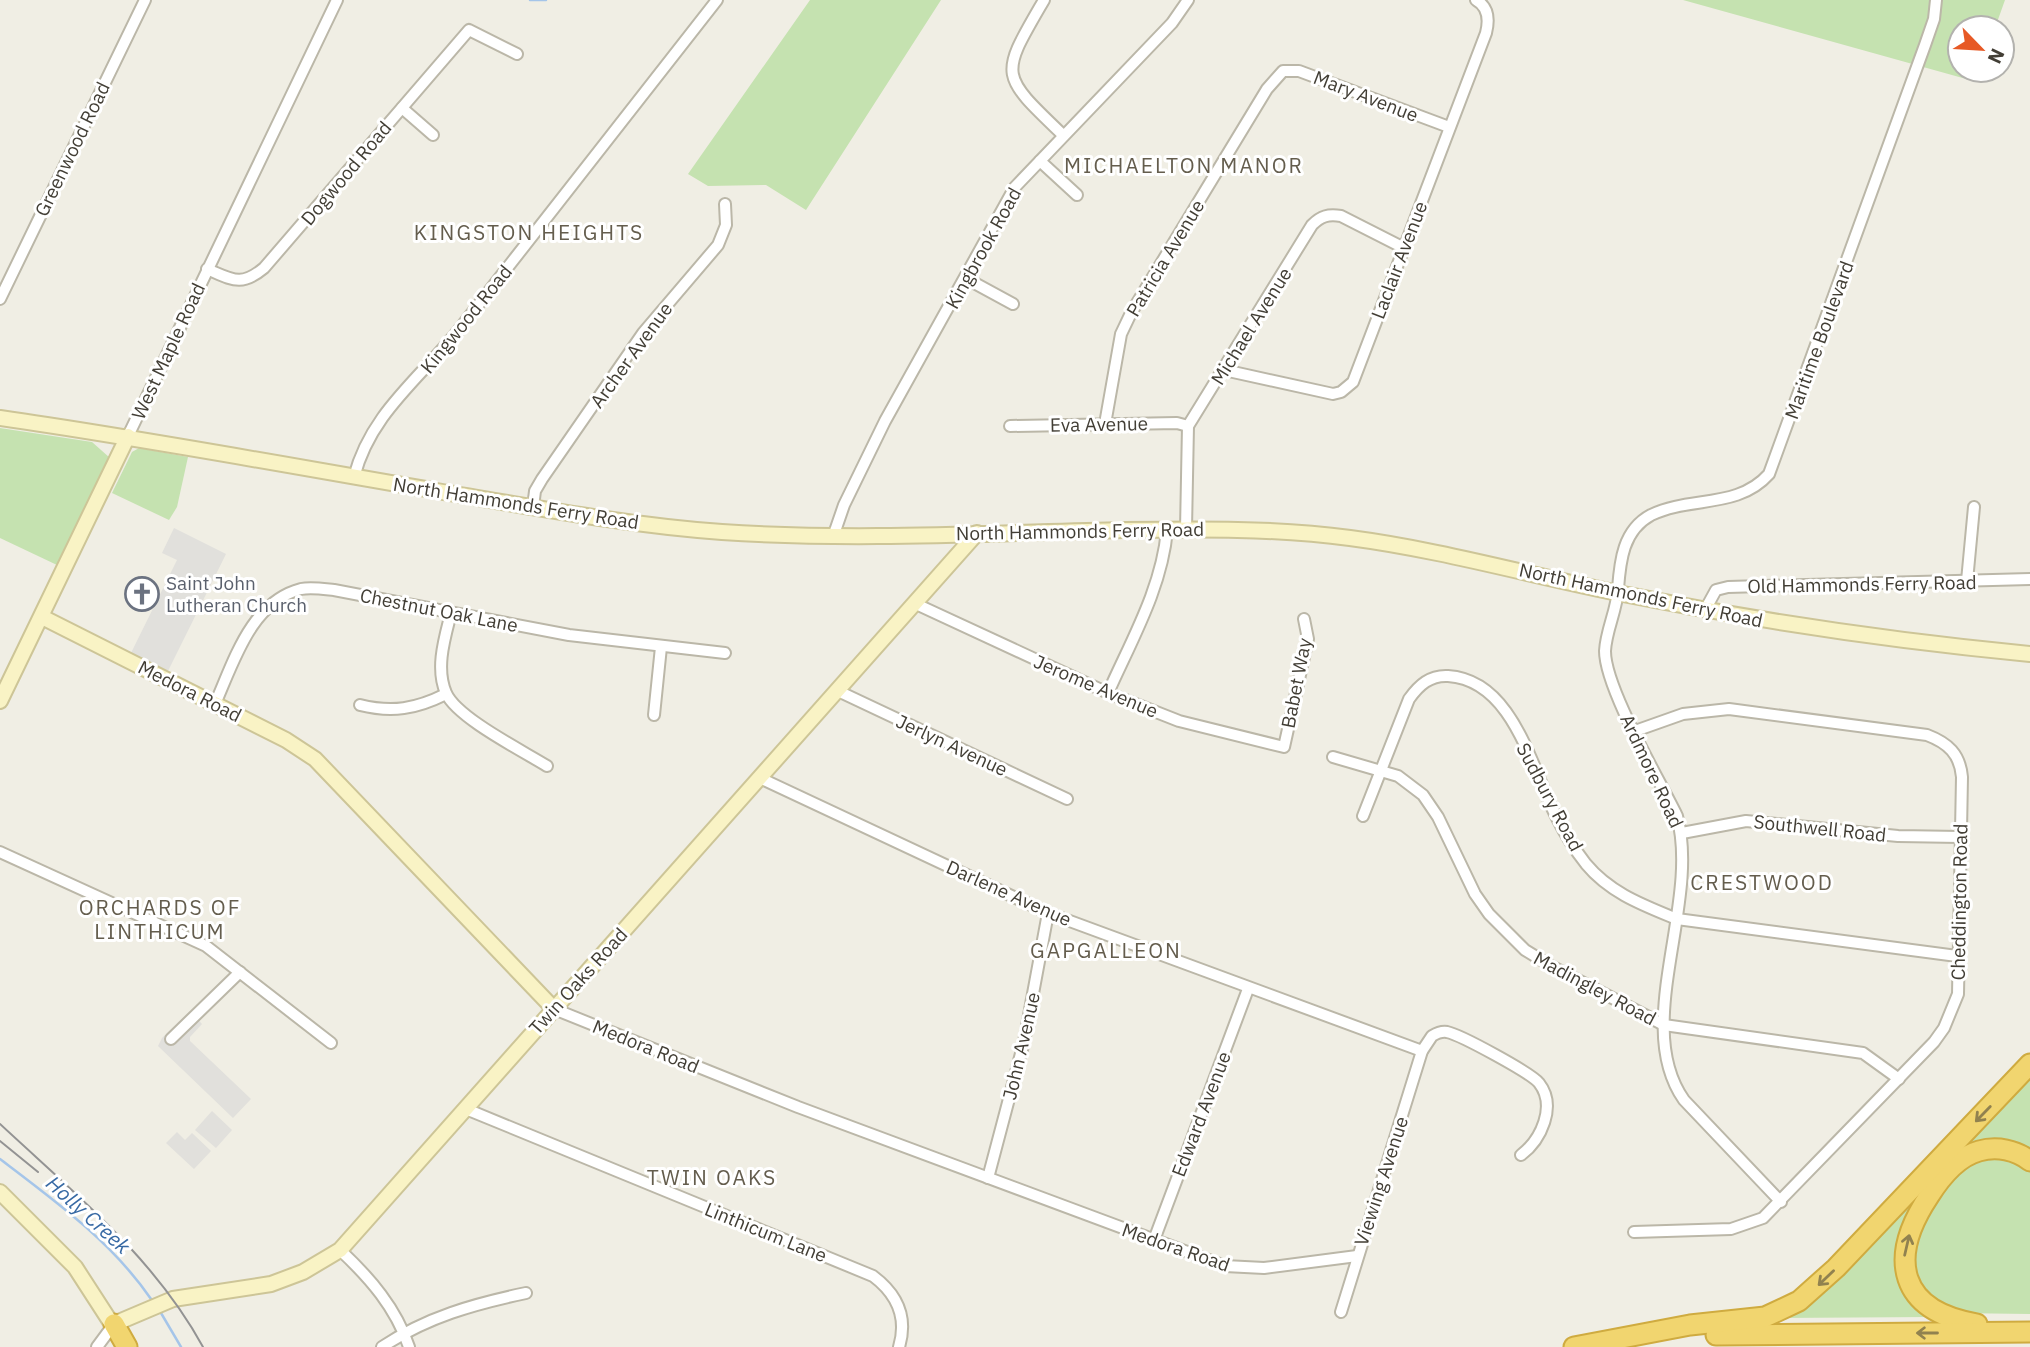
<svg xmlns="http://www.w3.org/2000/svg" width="2030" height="1347" font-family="'IBM Plex Sans',sans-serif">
  <rect width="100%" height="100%" fill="#f0eee4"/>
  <g fill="#c5e2b0">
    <polygon points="810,0 941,0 806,210 766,185 708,186 688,174"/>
    <polygon points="1683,0 2005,0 1995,28 1960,28 1960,70 1981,70 1977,82"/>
    <polygon points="0,428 92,442 110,458 57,565 0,538"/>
    <polygon points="139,448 188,457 177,507 169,520 112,493 132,452"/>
    <polygon points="2030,1071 2030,1156 1950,1161"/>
    <polygon points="2006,1153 2030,1165 2030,1314 1952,1313 1932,1305 1912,1273 1918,1228 1938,1191 1974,1156"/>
    <path d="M1909 1201 1917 1205C1893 1264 1886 1268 1931 1317L1776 1318Z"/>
  </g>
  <g fill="#e1e0dc">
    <polygon points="174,528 226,554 168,671 131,653 177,560 162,553"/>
    <polygon points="190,1011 202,1024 190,1037 190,1041 251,1099 233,1118 158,1046 162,1038"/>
    <polygon points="212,1111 232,1130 216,1148 195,1130"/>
    <polygon points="177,1132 185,1140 192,1133 211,1151 194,1169 166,1143"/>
  </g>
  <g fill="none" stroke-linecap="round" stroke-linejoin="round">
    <g stroke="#a5c5e9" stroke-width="2.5">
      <polyline points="530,0 546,0"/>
      <path d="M0 1159C54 1200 112 1242 151 1299"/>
      <polyline points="161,1313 181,1347"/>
    </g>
    <g stroke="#bbb7a8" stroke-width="14">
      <g id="street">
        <path d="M1044 0C1000 76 998 73 1063 135"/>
        <polyline points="402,108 433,135"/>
        <polyline points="1040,161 1077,195"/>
        <path d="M207 269C233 280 241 287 264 268L469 30 517 54"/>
        <polyline points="967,279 1013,304"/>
        <polyline points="0,299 145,0"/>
        <path d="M1224 370 1333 394 1341 392 1353 382 1486 33C1489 21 1489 7 1476 0"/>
        <polyline points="1105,424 1121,334 1131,313 1267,89 1283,71 1299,71 1449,127"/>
        <polyline points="1010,426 1177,423 1188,426"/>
        <polyline points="128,436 337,0"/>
        <path d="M354 477C371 412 421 378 461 327 546 218 632 109 717 0"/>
        <polyline points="533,507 535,491 542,479 643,333 718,245 726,225 725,204"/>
        <path d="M1186 529 1188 426 1312 225C1321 216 1328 214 1341 216L1404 248"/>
        <polyline points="834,534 844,505 885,421 1015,187 1172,23 1188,0"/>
        <polyline points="1967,581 1974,507"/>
        <polyline points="916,604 1108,693 1179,721 1284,747 1308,639 1304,619"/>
        <polyline points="1705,610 1716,590 1728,587 2030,579"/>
        <path d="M451 613C445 637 435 668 446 693 457 718 523 751 547 766"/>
        <polyline points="838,691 1067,799"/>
        <path d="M1108 693C1131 641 1162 588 1167 530"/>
        <path d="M215 704C234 661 251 602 301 589 311 587 324 589 334 590L569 635 725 653"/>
        <path d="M360 705C392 713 416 709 446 694"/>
        <polyline points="654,715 661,647"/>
        <polyline points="1333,757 1398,776 1423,795 1438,817 1475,894 1489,914 1525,950 1551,966 1664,1025 1863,1053 1899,1079"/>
        <polyline points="760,778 1048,913 1422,1051"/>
        <path d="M1363 816 1409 699C1419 685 1430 675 1448 676 1514 680 1532 771 1557 818 1565 834 1575 850 1586 864 1610 893 1643 905 1677 919L1957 956"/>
        <polyline points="1682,833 1746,821 1898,836 1960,837"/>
        <polyline points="0,852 206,946 331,1043"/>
        <polyline points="554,1009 798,1107 1225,1266 1264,1268 1357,1256"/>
        <polyline points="171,1039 240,972"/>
        <path d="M466 1109 873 1276C897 1294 908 1317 899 1347"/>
        <polyline points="988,1178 1024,1042 1048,913"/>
        <path d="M1781 1202 1684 1100C1631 1025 1701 904 1677 816 1659 779 1605 688 1605 651 1606 630 1617 610 1618 589 1620 561 1623 530 1651 515 1690 496 1738 509 1769 474L1925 45 1934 19 1936 0"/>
        <path d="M1634 1232 1731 1229 1763 1218 1934 1042 1944 1028 1958 994 1962 777C1960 754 1948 743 1927 735L1729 709 1683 714 1635 731"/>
        <polyline points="1154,1240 1248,989"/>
        <path d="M340 1250C370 1278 396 1308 409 1347"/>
        <path d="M1341 1312 1422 1051 1432 1036C1437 1033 1441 1031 1447 1032 1461 1035 1531 1073 1539 1083 1557 1106 1541 1140 1521 1155"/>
        <polyline points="97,1347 114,1324"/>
        <path d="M382 1347C427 1317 474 1304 526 1293"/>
      </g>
    </g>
    <g stroke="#cdc597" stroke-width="18">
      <g id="secondary">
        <path d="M0 418C146 439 291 466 437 491 532 507 626 525 722 532 855 541 991 533 1124 530 1200 529 1275 528 1350 538 1442 550 1532 576 1623 594 1758 621 1893 641 2030 654"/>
        <polyline points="42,617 286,740 315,759 554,1009"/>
        <polyline points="0,701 128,436"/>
        <polyline points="0,1192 75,1267 117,1332"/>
        <polyline points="114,1324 173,1299 271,1284 303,1272 340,1250 977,533"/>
      </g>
    </g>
    <g stroke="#cfab40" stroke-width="23">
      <g id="highway">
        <polyline points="114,1324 127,1347"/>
        <path d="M1977 1324C1899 1311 1887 1259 1929 1196 1941 1177 1957 1157 1979 1151 1997 1146 2016 1150 2030 1161"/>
        <polyline points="1716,1335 2030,1332"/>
        <polyline points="1574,1347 1690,1325 1765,1317 1799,1301 1836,1268 2030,1064"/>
      </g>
    </g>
    <use href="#street" stroke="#fff" stroke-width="10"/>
    <use href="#secondary" stroke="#f9f3c5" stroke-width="14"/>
    <use href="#highway" stroke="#f1d56f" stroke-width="19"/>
    <g stroke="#939393" stroke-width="2">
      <path d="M0 1124C74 1193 154 1257 203 1347"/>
      <polyline points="0,1141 38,1172"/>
    </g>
  </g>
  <defs><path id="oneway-shaft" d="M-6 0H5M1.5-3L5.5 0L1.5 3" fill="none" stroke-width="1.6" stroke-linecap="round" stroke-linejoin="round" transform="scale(1.75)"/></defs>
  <g stroke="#91824f">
    <use href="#oneway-shaft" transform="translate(1983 1114) rotate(134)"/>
    <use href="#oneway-shaft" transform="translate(1907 1245) rotate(-77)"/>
    <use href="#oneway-shaft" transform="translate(1826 1278) rotate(136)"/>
    <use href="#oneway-shaft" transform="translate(1927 1333) rotate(180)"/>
  </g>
  <defs>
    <g id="church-ring" transform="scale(1.75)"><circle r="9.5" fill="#fff" stroke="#6b7280" stroke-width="1.5"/><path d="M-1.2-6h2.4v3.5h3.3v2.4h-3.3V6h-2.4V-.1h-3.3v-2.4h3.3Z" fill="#6b7280"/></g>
  </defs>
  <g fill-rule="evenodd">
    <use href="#church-ring" x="142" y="594"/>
  </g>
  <g text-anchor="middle" stroke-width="6" stroke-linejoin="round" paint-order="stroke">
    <g font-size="19" fill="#423e35" stroke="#fff">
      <text transform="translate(1366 96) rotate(21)" y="7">Mary Avenue</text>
      <text transform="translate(72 149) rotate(-64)" y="7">Greenwood Road</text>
      <text transform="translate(346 173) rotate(-50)" y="7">Dogwood Road</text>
      <text transform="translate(983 248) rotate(-61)" y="7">Kingbrook Road</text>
      <text transform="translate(1165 258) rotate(-59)" y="7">Patricia Avenue</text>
      <text transform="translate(1399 260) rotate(-69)" y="7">Laclair Avenue</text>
      <text transform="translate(466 319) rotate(-51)" y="7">Kingwood Road</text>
      <text transform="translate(1251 326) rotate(-58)" y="7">Michael Avenue</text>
      <text transform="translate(1819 340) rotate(-70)" y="7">Maritime Boulevard</text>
      <text transform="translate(168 351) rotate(-65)" y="7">West Maple Road</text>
      <text transform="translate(631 355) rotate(-54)" y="7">Archer Avenue</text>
      <text transform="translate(1099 424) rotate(-1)" y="7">Eva Avenue</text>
      <text transform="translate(516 503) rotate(9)" y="7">North Hammonds Ferry Road</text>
      <text transform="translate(1080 531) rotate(-1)" y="7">North Hammonds Ferry Road</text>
      <text transform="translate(1862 584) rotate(-1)" y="7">Old Hammonds Ferry Road</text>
      <text transform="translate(1641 595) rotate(12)" y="7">North Hammonds Ferry Road</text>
      <text transform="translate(439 610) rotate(11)" y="7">Chestnut Oak Lane</text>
      <text transform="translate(1296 683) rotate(-79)" y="7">Babet Way</text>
      <text transform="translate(1096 686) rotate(23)" y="7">Jerome Avenue</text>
      <text transform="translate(190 691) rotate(27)" y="7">Medora Road</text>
      <text transform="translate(952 745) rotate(25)" y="7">Jerlyn Avenue</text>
      <text transform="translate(1652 771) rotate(65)" y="7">Ardmore Road</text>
      <text transform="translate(1550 797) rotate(62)" y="7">Sudbury Road</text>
      <text transform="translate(1820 828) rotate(6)" y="7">Southwell Road</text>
      <text transform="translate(1009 893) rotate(24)" y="7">Darlene Avenue</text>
      <text transform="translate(1959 902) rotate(-89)" y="7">Cheddington Road</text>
      <text transform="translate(578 981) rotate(-48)" y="7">Twin Oaks Road</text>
      <text transform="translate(1595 988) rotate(28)" y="7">Madingley Road</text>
      <text transform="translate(646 1046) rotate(22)" y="7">Medora Road</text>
      <text transform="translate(1021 1046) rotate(-77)" y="7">John Avenue</text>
      <text transform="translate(1201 1114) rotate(-69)" y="7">Edward Avenue</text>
      <text transform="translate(1381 1181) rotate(-72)" y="7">Viewing Avenue</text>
      <text transform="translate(766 1232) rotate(22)" y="7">Linthicum Lane</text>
      <text transform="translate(1176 1247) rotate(19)" y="7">Medora Road</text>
    </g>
    <g font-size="19" fill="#5b616d" stroke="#fff" text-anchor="start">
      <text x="166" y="590">Saint John<tspan x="166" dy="22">Lutheran Church</tspan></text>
    </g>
    <g font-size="21" letter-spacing="2" fill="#645d4d" stroke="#fff">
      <text x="1184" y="173">MICHAELTON MANOR</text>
      <text x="529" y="240">KINGSTON HEIGHTS</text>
      <text x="1762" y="890">CRESTWOOD</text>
      <text x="160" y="915">ORCHARDS OF<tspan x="160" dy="24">LINTHICUM</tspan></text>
      <text x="1106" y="958">GAPGALLEON</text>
      <text x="712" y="1185">TWIN OAKS</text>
    </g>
    <g font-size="21" font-style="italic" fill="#386aa4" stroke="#fff">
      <text transform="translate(88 1215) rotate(42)" y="7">Holly Creek</text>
    </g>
  </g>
  <g transform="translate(1981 49) rotate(115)"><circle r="33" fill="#ffffff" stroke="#b3b2ae" stroke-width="2"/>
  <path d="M0-5L12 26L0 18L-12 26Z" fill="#e75925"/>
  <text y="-10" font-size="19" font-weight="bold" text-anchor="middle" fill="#423e35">N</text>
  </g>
</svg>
